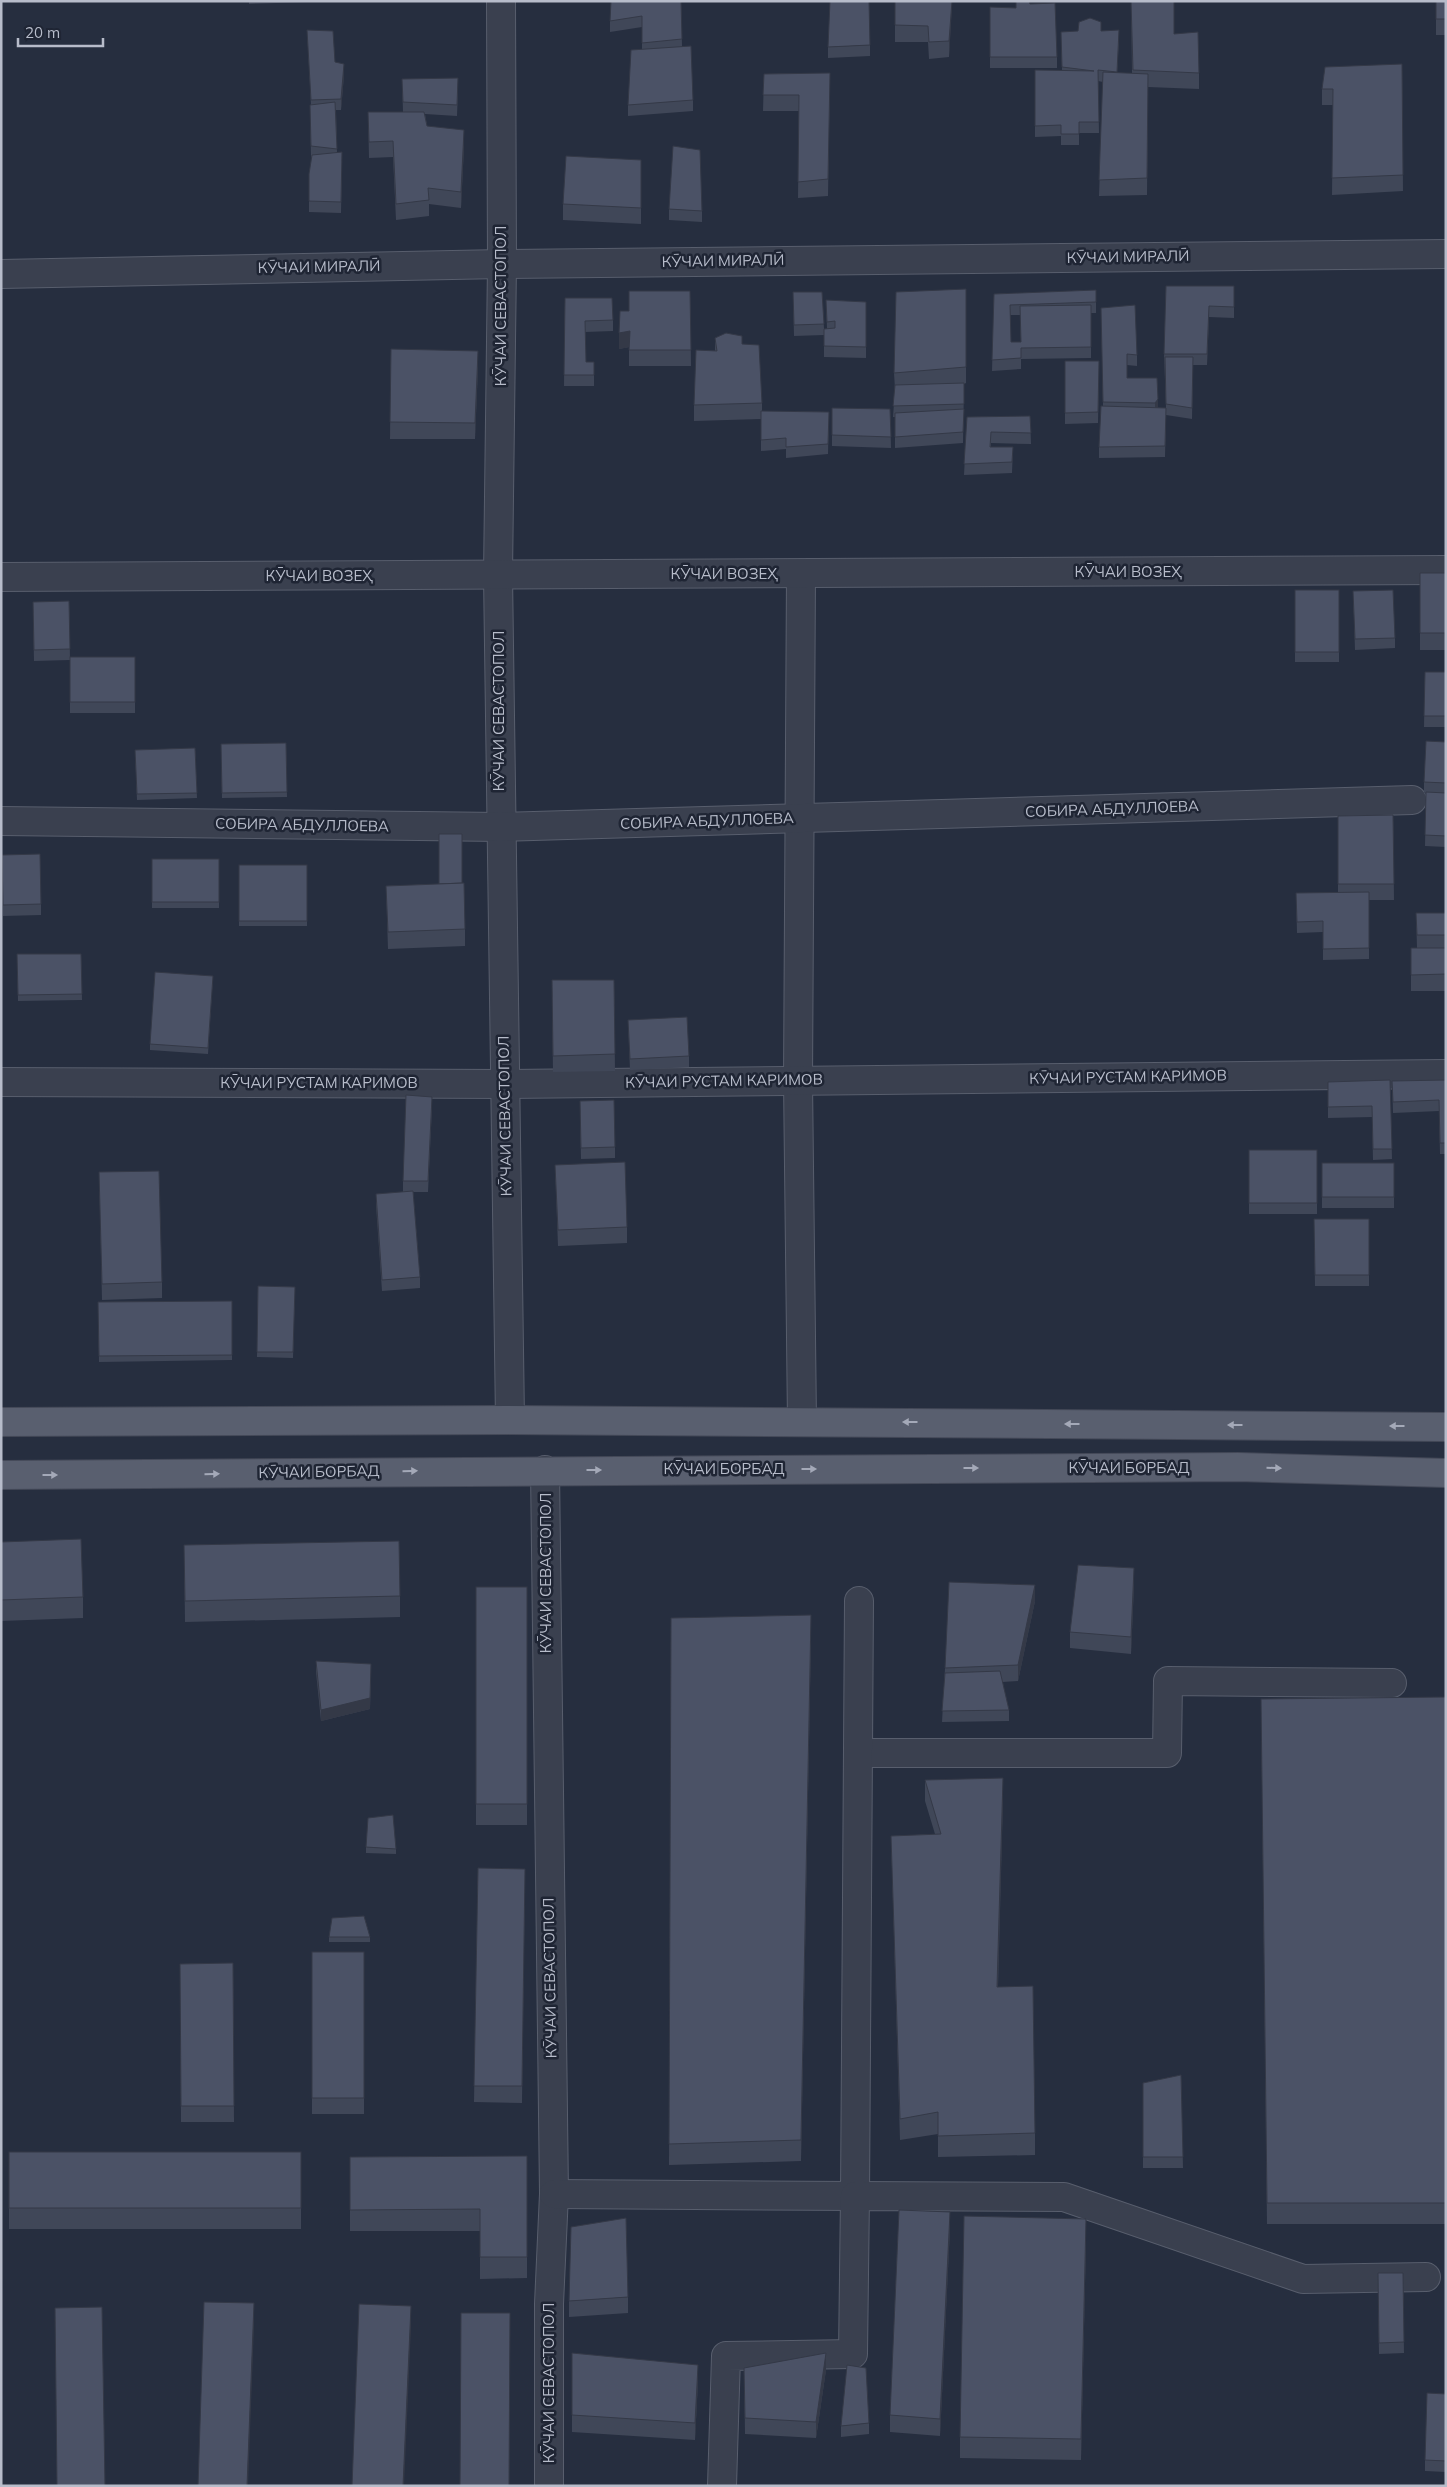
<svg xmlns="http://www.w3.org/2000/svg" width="1447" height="2487" font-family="Mulish,sans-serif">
  <rect width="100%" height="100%" fill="#262e3f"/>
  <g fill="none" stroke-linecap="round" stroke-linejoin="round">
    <g stroke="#585e6d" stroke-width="30">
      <g id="minor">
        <polyline points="501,1 502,264 498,575 510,1420"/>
        <polyline points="1,274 502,264 1446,254"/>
        <polyline points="801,574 798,1081 802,1422"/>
        <polyline points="1,577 1446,570"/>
        <polyline points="1,821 500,827 1412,800"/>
        <polyline points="1,1082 505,1084 1446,1074"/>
        <polyline points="545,1470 554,2194 549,2304 549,2486"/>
        <polyline points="858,1753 1167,1753 1168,1681 1392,1683"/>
        <polyline points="554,2194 855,2196 859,1601"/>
        <polyline points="722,2486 726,2356 853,2354 855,2196 1064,2197 1303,2279 1426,2277"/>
      </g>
    </g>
    <g stroke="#444958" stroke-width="30">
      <g id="major">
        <polyline points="1,1422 510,1420 1446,1427"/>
        <polyline points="1,1475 1238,1467 1446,1473"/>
      </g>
    </g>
    <use href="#minor" stroke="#3a404f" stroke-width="28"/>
    <use href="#major" stroke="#595f6f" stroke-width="28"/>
  </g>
  <g fill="#404758" fill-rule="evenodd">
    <polygon points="249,1 308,1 308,2 249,4"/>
    <polygon points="681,1 682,46 693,100 693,111 628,116 628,105 642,49 642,27 610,32 610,21"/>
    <polygon points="952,1 949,57 929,59 928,42 895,42 895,25"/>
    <polygon points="1131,1 1174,34 1199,73 1199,89 1148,87 1147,195 1099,196 1103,82 1098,81 1099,133 1079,133 1079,145 1061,145 1061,136 1035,137 1035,70 1062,70 1061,32 1101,31 1119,40 1117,73 1132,73"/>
    <rect x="1436" y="1" width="10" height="34"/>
    <polygon points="990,7 1057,57 1057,68 990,68"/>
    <polygon points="307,30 335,62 344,75 341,110 336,110 337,152 342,162 341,213 309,212 309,174 312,157 311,157 310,105 311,105"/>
    <polygon points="870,45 870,56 828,58 828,47"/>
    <polygon points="1402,64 1403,191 1332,195 1333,105 1322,105 1322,89"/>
    <polygon points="830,73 828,196 798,198 799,111 763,111 764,74"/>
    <polygon points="402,79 458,89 457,116 425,114 427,126 464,146 461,208 429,204 429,216 396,220 393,157 369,158 368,112 403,112"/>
    <polygon points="641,160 641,224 563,220 563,204"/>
    <polygon points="669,209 702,211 702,222 669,220"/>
    <polygon points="1166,286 1234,286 1234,318 1209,317 1207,365 1193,365 1192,419 1166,415 1165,457 1099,458 1099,447 1103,406 1101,308 1137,355 1137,366 1127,365 1127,378 1157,378 1158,408 1166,408 1164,354"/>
    <polygon points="966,289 966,383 964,384 963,443 895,448 895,417 893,417 895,389 894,373"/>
    <path d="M1096 290V313H1091V358L1021 359V369L992 371 994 294ZM1010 315H1020L1021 342H1011Z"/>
    <polygon points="690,291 691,366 629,366 629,347 619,349 629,311"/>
    <polygon points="793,292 822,292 824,329 827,329 826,300 866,302 866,358 824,357 824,335 794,336"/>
    <polygon points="565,298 613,320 613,331 585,332 586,362 594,362 594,386 564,386"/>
    <polygon points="715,338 742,344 762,403 762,411 829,412 828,454 786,458 786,449 761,451 761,419 694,421 694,405 715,351"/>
    <polygon points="391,349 478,367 475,439 390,439"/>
    <polygon points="1065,361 1099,361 1098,423 1065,424"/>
    <polygon points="832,408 890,409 891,448 832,446"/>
    <polygon points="1030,416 1031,444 991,443 991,447 1013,447 1012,473 964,475 967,417"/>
    <polygon points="1420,573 1446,573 1446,660 1445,650 1420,650"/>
    <rect x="1295" y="590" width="44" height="72"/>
    <polygon points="1353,591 1395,638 1395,648 1355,650"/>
    <polygon points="69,601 70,660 34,661 33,613"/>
    <rect x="70" y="657" width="65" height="56"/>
    <polygon points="1425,672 1446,672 1446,727 1424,727"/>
    <polygon points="1446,742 1446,847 1425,846 1426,793 1424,793 1424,782"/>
    <polygon points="286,743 287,797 222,798 221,744"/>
    <polygon points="195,748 197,798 137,800 135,750"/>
    <polygon points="1393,815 1394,900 1369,900 1369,959 1323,960 1323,932 1297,933 1296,893 1338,893 1338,816"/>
    <polygon points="2,855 41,904 41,915 3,916"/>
    <rect x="152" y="859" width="67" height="49"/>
    <rect x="239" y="865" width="68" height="61"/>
    <polygon points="462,883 465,929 465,946 388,949 386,886"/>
    <polygon points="1416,913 1446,913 1446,991 1411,991 1411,948 1417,948"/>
    <polygon points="17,954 81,954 82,1000 18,1001"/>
    <polygon points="213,976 208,1054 150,1050 150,1044"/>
    <polygon points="614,980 615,1071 553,1072 552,997"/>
    <polygon points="628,1020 689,1056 689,1067 630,1070"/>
    <polygon points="1390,1080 1392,1159 1373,1160 1372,1117 1328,1118 1328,1082"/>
    <polygon points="1446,1080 1446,1154 1440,1154 1439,1111 1393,1113 1392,1081"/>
    <polygon points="432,1107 428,1192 413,1192 420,1277 420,1288 382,1291 376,1205 376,1194 408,1192 403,1192 403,1181"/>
    <polygon points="580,1112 615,1147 615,1158 581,1159"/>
    <rect x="1249" y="1150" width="68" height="64"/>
    <rect x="1322" y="1163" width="72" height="45"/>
    <polygon points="555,1165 627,1227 627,1243 558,1246"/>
    <polygon points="99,1172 162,1282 162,1298 102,1300"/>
    <polygon points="1314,1219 1369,1219 1369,1286 1315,1286"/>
    <polygon points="258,1286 295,1287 293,1358 257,1357"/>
    <polygon points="232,1301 232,1360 99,1362 98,1302"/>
    <polygon points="1,1542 83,1597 83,1618 1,1621"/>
    <polygon points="184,1545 400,1596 400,1617 185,1622"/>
    <polygon points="1134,1584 1131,1654 1070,1648 1070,1632"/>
    <rect x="476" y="1587" width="51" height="238"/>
    <polygon points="1035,1601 1018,1681 1002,1682 1009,1710 1009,1721 942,1722 945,1668"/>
    <polygon points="671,1618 811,1637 801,2161 669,2165"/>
    <polygon points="316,1661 371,1675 370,1709 321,1721 316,1672"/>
    <polygon points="1446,1697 1446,2224 1267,2224 1261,1699"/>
    <polygon points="925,1780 1003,1799 998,1987 1035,2133 1035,2155 938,2157 938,2134 900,2140 891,1836 935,1834 925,1801"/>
    <polygon points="366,1847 396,1849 396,1854 366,1853"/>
    <polygon points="478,1868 525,1869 522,2103 474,2102"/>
    <rect x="329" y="1937" width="41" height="5"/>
    <rect x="312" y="1952" width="52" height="162"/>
    <polygon points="233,1963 234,2122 181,2122 180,1964"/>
    <polygon points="1181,2075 1183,2168 1143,2168 1143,2083"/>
    <rect x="9" y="2152" width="292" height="77"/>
    <polygon points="527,2156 527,2278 480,2279 480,2231 350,2231 350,2157"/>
    <polygon points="950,2228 940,2436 890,2432 890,2415"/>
    <polygon points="1086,2240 1081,2460 960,2458 960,2437"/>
    <polygon points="1378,2273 1403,2273 1404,2353 1379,2354"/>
    <polygon points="628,2297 628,2313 569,2317 569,2301"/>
    <polygon points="572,2353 698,2381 695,2440 572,2432"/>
    <polygon points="744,2368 826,2370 816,2438 745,2434"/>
    <polygon points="1446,2394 1446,2472 1425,2471 1425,2460"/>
    <polygon points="869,2423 869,2434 841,2437 841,2426"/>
  </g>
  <g fill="#343947">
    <polygon points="952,1 952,8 949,57 949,41"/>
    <polygon points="344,64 344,75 341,110 341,99"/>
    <polygon points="464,130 464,146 461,208 461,192"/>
    <polygon points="1209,306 1209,317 1207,365 1207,354"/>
    <polygon points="630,331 630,347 619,349 619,333"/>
    <polygon points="478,351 478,367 475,439 475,423"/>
    <polygon points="1158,399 1158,410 1155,414 1155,403"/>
    <polygon points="1134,1568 1134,1584 1131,1654 1131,1637"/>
    <polygon points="1035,1585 1035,1601 1018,1681 1018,1665"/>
    <polygon points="811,1615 811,1637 801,2161 801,2140"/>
    <polygon points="371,1664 370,1709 321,1721 321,1710"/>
    <polygon points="1003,1778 1003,1799 997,2008 997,1987"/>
    <polygon points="950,2212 950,2228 940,2436 940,2419"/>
    <polygon points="1086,2219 1086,2240 1081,2460 1081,2439"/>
    <polygon points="254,2303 254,2325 248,2486 247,2486"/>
    <polygon points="411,2306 411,2327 404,2486 403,2486"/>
    <polygon points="826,2353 826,2370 816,2438 816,2422"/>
    <polygon points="698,2365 698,2381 695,2440 695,2423"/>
  </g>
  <g fill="#4b5266" stroke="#343947">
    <polygon points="611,1 681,1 682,39 642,43 642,16 610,21"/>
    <polygon points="830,1 869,1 870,45 828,47"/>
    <polygon points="895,1 952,1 949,41 929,42 928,26 895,25"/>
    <polygon points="1016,1 1029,1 1030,4 1055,3 1057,57 990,57 990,7 1016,8"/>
    <polygon points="1131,1 1174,1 1174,34 1198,32 1199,73 1133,70"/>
    <rect x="1436" y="1" width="10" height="18"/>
    <polygon points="1090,18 1101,22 1101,31 1119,30 1117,72 1098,70 1099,122 1079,122 1079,134 1061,134 1061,125 1035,126 1035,70 1094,71 1062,67 1061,32 1078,31 1079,22"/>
    <polygon points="307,30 333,31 335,62 344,64 341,99 311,100"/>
    <polygon points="691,46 693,100 628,105 631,50"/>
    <polygon points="1402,64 1403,175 1332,178 1333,89 1322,89 1325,67"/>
    <polygon points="1103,72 1148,74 1147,178 1099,180"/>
    <polygon points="830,73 828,179 798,182 799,95 763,95 764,74"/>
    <polygon points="458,78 457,105 403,102 402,79"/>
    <polygon points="335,102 337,149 311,146 310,105"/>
    <polygon points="368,112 424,112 427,126 464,130 461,192 428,188 429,200 396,204 393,141 369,142"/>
    <polygon points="673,146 700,150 702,211 669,209"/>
    <polygon points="342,152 341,202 309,201 309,174 312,155"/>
    <polygon points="566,156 641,160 641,208 563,204"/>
    <polygon points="1166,286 1234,286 1234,307 1209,306 1207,354 1164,354"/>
    <polygon points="966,289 966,367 894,373 896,292"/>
    <polygon points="1096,290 1096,302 1010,305 1011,342 1021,342 1020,306 1091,305 1091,347 1021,348 1021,358 992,360 994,294"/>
    <polygon points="629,291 690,291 691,350 629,350 630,331 619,333 620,311 629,311"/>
    <polygon points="793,292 822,292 824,324 794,325"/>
    <polygon points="565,298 612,298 613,320 585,321 586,362 594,362 594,375 564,375"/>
    <polygon points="826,300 866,302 866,347 824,346 824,329 835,328 835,321 827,322"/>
    <polygon points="1135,305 1137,355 1127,354 1127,378 1157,378 1158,399 1155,403 1103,402 1101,308"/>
    <polygon points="726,333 742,336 742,344 759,345 762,403 694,405 696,350 717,351 715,338"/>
    <polygon points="391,349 478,351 475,423 390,422"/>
    <polygon points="1165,357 1193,357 1192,408 1166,404"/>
    <polygon points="1065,361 1099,361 1098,412 1065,413"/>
    <polygon points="964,383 964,404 893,406 895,385"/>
    <polygon points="1101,406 1166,408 1165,446 1099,447"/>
    <polygon points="832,408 890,409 891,437 832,435"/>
    <polygon points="964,409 963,432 895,437 895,413"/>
    <polygon points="761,411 829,412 828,444 786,447 786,438 761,440"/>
    <polygon points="1030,416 1031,433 991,432 990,447 1013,447 1012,462 964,464 967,417"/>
    <polygon points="1420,573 1446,573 1446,643 1445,633 1420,633"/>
    <rect x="1295" y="590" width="44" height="62"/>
    <polygon points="1393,590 1395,638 1355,639 1353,591"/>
    <polygon points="69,601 70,649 34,650 33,602"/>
    <rect x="70" y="657" width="65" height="45"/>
    <polygon points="1425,672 1446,672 1446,716 1424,716"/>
    <polygon points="1426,741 1446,742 1446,783 1424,782"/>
    <polygon points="286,743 287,792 222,793 221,744"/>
    <polygon points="195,748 197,793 137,794 135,750"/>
    <polygon points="1426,792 1446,793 1446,836 1425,835"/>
    <polygon points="1393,815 1394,884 1338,884 1338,816"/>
    <polygon points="439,834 462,834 462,883 439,884"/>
    <polygon points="40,854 41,904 3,905 2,855"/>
    <rect x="152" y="859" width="67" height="43"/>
    <rect x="239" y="865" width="68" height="56"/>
    <polygon points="464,883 465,929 388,932 386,886"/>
    <polygon points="1369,892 1369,948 1323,949 1323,921 1297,922 1296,893"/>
    <polygon points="1416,913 1446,913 1446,935 1417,935"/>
    <polygon points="1411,948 1446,948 1446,974 1411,975"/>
    <polygon points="17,954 81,954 82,994 18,995"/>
    <polygon points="155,972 213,976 208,1048 150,1044"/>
    <polygon points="552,980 614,980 615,1054 553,1056"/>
    <polygon points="687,1017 689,1056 630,1059 628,1020"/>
    <polygon points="1390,1080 1392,1149 1373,1149 1372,1106 1328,1107 1328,1082"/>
    <polygon points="1446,1080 1446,1143 1440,1143 1439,1100 1393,1102 1392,1081"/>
    <polygon points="406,1095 432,1097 428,1181 403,1181"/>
    <polygon points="614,1100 615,1147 581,1148 580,1101"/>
    <rect x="1249" y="1150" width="68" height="53"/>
    <polygon points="625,1162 627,1227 558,1230 555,1165"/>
    <rect x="1322" y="1163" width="72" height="34"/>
    <polygon points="159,1171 162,1282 102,1284 99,1172"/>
    <polygon points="413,1191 420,1277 382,1280 376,1194"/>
    <polygon points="1314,1219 1369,1219 1369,1275 1315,1275"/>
    <polygon points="258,1286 295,1287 293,1352 257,1352"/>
    <polygon points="232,1301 232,1355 99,1356 98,1302"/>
    <polygon points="81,1539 83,1597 1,1600 1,1542"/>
    <polygon points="399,1541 400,1596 185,1601 184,1545"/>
    <polygon points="1078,1565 1134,1568 1131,1637 1070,1632"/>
    <polygon points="949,1582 1035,1585 1018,1665 945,1668"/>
    <rect x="476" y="1587" width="51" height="217"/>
    <polygon points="811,1615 801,2140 669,2144 671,1618"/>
    <polygon points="316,1661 371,1664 370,1698 321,1710"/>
    <polygon points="1000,1671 1009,1710 942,1711 945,1673"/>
    <polygon points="1446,1697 1446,2203 1267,2203 1261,1699"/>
    <polygon points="1003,1778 997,1987 1033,1986 1035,2133 938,2136 938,2112 900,2119 891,1836 941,1834 925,1780"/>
    <polygon points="393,1815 396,1849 366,1847 368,1818"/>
    <polygon points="478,1868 525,1869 522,2086 474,2086"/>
    <polygon points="364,1916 370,1937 329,1937 332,1918"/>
    <rect x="312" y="1952" width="52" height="146"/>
    <polygon points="233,1963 234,2106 181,2106 180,1964"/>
    <polygon points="1181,2075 1183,2157 1143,2157 1143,2083"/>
    <rect x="9" y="2152" width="292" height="56"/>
    <polygon points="527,2156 527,2257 480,2257 480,2209 350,2210 350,2157"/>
    <polygon points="899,2210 950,2212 940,2419 890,2415"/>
    <polygon points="964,2216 1086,2219 1081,2439 960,2437"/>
    <polygon points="626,2218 628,2297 569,2301 571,2227"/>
    <polygon points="1378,2273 1403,2273 1404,2342 1379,2343"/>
    <polygon points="204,2302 254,2303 247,2486 198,2486"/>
    <polygon points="359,2304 411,2306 403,2486 352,2486"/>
    <polygon points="102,2307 105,2486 57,2486 55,2308"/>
    <polygon points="461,2313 510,2313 509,2486 460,2486"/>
    <polygon points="572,2353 698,2365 695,2423 572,2415"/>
    <polygon points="826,2353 816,2422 745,2418 744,2368"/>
    <polygon points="847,2365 866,2368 869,2423 841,2426"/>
    <polygon points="1427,2393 1446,2394 1446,2461 1425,2460"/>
  </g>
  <defs><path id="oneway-solid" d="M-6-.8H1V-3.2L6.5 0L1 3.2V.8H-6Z" transform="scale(1.25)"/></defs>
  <g fill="#a4a9b8">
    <use href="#oneway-solid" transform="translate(910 1422) rotate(-180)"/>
    <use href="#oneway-solid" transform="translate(1072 1424) rotate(-180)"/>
    <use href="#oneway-solid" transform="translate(1235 1425) rotate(-180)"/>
    <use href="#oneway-solid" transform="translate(1397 1426) rotate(-180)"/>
    <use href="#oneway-solid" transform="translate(971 1468)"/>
    <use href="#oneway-solid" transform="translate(1274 1468) rotate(2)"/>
    <use href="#oneway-solid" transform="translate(809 1469)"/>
    <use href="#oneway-solid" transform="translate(594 1470)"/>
    <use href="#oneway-solid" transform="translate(410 1471) rotate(-1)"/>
    <use href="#oneway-solid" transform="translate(212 1474) rotate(-1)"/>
    <use href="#oneway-solid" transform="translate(50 1475)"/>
  </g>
  <g text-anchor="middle" stroke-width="5" stroke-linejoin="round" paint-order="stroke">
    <g font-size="15" fill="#b7bcca" stroke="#1f2534">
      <text transform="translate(1128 257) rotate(-1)" y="5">КӮЧАИ МИРАЛӢ</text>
      <text transform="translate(723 261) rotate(-1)" y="5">КӮЧАИ МИРАЛӢ</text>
      <text transform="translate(319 267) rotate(-1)" y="5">КӮЧАИ МИРАЛӢ</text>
      <text transform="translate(501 306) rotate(-90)" y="5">КӮЧАИ СЕВАСТОПОЛ</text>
      <text x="1128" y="577">КӮЧАИ ВОЗЕҲ</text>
      <text x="724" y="579">КӮЧАИ ВОЗЕҲ</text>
      <text x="319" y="581">КӮЧАИ ВОЗЕҲ</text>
      <text transform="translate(499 711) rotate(-90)" y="5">КӮЧАИ СЕВАСТОПОЛ</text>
      <text transform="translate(1112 809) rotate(-2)" y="5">СОБИРА АБДУЛЛОЕВА</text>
      <text transform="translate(707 821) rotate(-2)" y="5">СОБИРА АБДУЛЛОЕВА</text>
      <text transform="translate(302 825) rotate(1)" y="5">СОБИРА АБДУЛЛОЕВА</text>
      <text transform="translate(1128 1077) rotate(-1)" y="5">КӮЧАИ РУСТАМ КАРИМОВ</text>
      <text transform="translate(724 1081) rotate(-1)" y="5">КӮЧАИ РУСТАМ КАРИМОВ</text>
      <text x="319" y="1088">КӮЧАИ РУСТАМ КАРИМОВ</text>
      <text transform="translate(505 1116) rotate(-91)" y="5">КӮЧАИ СЕВАСТОПОЛ</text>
      <text x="1129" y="1473">КӮЧАИ БОРБАД</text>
      <text x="724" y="1474">КӮЧАИ БОРБАД</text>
      <text transform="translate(319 1472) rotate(-1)" y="5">КӮЧАИ БОРБАД</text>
      <text transform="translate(546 1573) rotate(-90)" y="5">КӮЧАИ СЕВАСТОПОЛ</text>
      <text transform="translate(550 1978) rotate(-91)" y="5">КӮЧАИ СЕВАСТОПОЛ</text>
      <text transform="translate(549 2383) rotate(-90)" y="5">КӮЧАИ СЕВАСТОПОЛ</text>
    </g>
  </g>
  <rect width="1447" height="2487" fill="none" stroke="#b7bcca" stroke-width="5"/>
  <path d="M18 38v8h85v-8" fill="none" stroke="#b7bcca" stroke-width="2.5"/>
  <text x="25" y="38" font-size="15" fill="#b7bcca" stroke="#1f2534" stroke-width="4" paint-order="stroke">20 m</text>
</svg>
